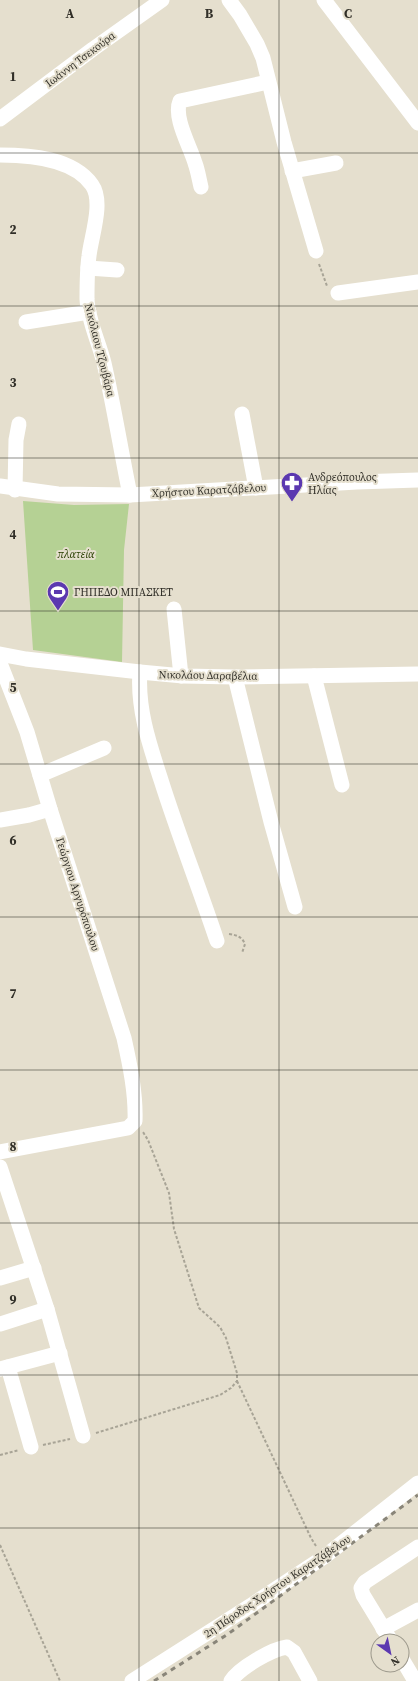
<svg xmlns="http://www.w3.org/2000/svg" width="418" height="1681" font-family="'Source Serif 4',serif">
  <rect width="100%" height="100%" fill="#e5dfce"/>
  <polygon fill="#b5d194" points="23,501 74,505 129,504 124,550 122,662 33,650"/>
  <g fill="none" stroke-linecap="round" stroke-linejoin="round">
    <g stroke="#a8a496" stroke-width="2" stroke-dasharray="3 2" stroke-linecap="butt">
      <polyline points="319,264 327,286"/>
      <path d="M229 934C237 935 242 937 245 944L242 953"/>
      <polyline points="237,1381 311,1538 316,1546"/>
      <polyline points="96,1433 220,1395 231,1388 237,1381 237,1373 226,1338 220,1327 199,1308 174,1229 169,1193 148,1140 143,1132"/>
      <polyline points="43,1445 70,1439"/>
      <polyline points="0,1455 19,1450"/>
      <polyline points="0,1545 60,1681"/>
    </g>
    <g stroke="#fff" stroke-width="15">
      <polyline points="229,0 240,15 257,44 263,58 284,142 316,251"/>
      <polyline points="324,0 418,123"/>
      <polyline points="0,119 93,49 162,0"/>
      <path d="M0 155C30 155 73 158 92 185 104 202 91 237 89 256 87 270 87 285 87 299 88 321 99 342 104 363 114 407 121 451 130 495"/>
      <polyline points="292,171 336,163"/>
      <path d="M201 187C199 179 198 171 195 163 190 146 173 117 180 101L268 82"/>
      <polyline points="88,268 117,270"/>
      <polyline points="338,293 418,282"/>
      <polyline points="26,322 89,312"/>
      <polyline points="242,414 256,488"/>
      <polyline points="0,486 58,494 130,495 357,482 418,480"/>
      <polyline points="15,490 16,440 19,424"/>
      <polyline points="174,609 181,676"/>
      <polyline points="0,654 26,659 140,672 183,676 235,677 418,674"/>
      <path d="M0 663 27 732 50 809 124 1038C130 1065 136 1094 135 1121L128 1128 0 1152"/>
      <path d="M140 672C137 709 150 746 161 780 178 834 199 887 217 941"/>
      <polyline points="314,676 342,785"/>
      <polyline points="235,677 271,822 295,907"/>
      <polyline points="40,775 104,748"/>
      <polyline points="0,820 29,815 50,809"/>
      <polyline points="0,1167 47,1309 83,1436"/>
      <polyline points="0,1278 34,1268"/>
      <polyline points="0,1324 47,1309"/>
      <polyline points="8,1367 31,1447"/>
      <polyline points="0,1369 60,1353"/>
      <polyline points="383,1629 418,1610"/>
      <polyline points="391,1641 363,1595 361,1588 365,1582 418,1547"/>
      <polyline points="402,1659 415,1681"/>
      <polyline points="132,1681 253,1604 324,1557 418,1483"/>
      <path d="M231 1681C239 1668 272 1649 287 1647L294 1652 310 1681"/>
    </g>
    <polyline stroke="#898579" stroke-width="3" stroke-dasharray="5 5" stroke-linecap="butt" points="154,1681 228,1634 418,1495"/>
  </g>
  <path fill="none" stroke="#312f28" stroke-width="1" stroke-opacity="0.55" d="M139 0V1681M279 0V1681M0 153H418M0 306H418M0 458H418M0 611H418M0 764H418M0 917H418M0 1070H418M0 1223H418M0 1375H418M0 1528H418"/>
  <defs>
    <g id="pharmacy-pin" transform="scale(1.15)"><path d="M0 17L-7.5 6A9.5 9.5 0 1 1 7.5 6Z" fill="#5b38b0" stroke="#e5dfce"/><path d="M-2-6h4v4h4v4h-4v4h-4v-4h-4v-4h4Z" fill="#fff"/></g>
    <g id="stadium-pin" transform="scale(1.15)"><path d="M0 17L-7.5 6A9.5 9.5 0 1 1 7.5 6Z" fill="#5b38b0" stroke="#e5dfce"/><path d="M0-5a6.5 5 0 1 0 0 10a6.5 5 0 1 0 0-10ZM-3.5-1.8h7v3.6h-7Z" fill="#fff"/></g>
  </defs>
  <g fill-rule="evenodd">
    <use href="#pharmacy-pin" x="292" y="483"/>
    <use href="#stadium-pin" x="58" y="592"/>
  </g>
  <g text-anchor="middle" stroke-width="4" stroke-linejoin="round" paint-order="stroke">
    <g font-size="11" fill="#312f28" stroke="#e5dfce">
      <text transform="translate(80 59) rotate(-37)" y="4">Ιωάννη Τσεκούρα</text>
      <text transform="translate(100 350) rotate(76)" y="4">Νικόλαου Τζουβάρα</text>
      <text transform="translate(209 490) rotate(-3)" y="4">Χρήστου Καρατζάβελου</text>
      <text transform="translate(208 675) rotate(1)" y="4">Νικολάου Δαραβέλια</text>
      <text transform="translate(78 894) rotate(72)" y="4">Γεώργιου Αργυρόπουλου</text>
      <text transform="translate(277 1586) rotate(-34)" y="4">2η Πάροδος Χρήστου Καρατζάβελου</text>
    </g>
    <g font-size="11" fill="#312f28" stroke="#e5dfce" text-anchor="start">
      <text x="308" y="481">Ανδρεόπουλος<tspan x="308" dy="13">Ηλίας</tspan></text>
      <text x="74" y="596">ΓΗΠΕΔΟ ΜΠΑΣΚΕΤ</text>
    </g>
    <g font-size="11" font-style="italic" fill="#293f01" stroke="#e5dfce">
      <text x="76" y="558">πλατεία</text>
    </g>
  </g>
  <g font-size="13" text-anchor="middle" font-weight="bold" fill="#312f28" stroke="#e5dfce" stroke-width="4" stroke-linejoin="round" paint-order="stroke">
    <text x="70" y="18">A</text>
    <text x="209" y="18">B</text>
    <text x="348" y="18">C</text>
    <text x="13" y="81">1</text>
    <text x="13" y="234">2</text>
    <text x="13" y="387">3</text>
    <text x="13" y="539">4</text>
    <text x="13" y="692">5</text>
    <text x="13" y="845">6</text>
    <text x="13" y="998">7</text>
    <text x="13" y="1151">8</text>
    <text x="13" y="1304">9</text>
  </g>
  <g transform="translate(390 1653) rotate(147)"><circle r="19" fill="#e5dfce" stroke="#9d998c"/>
  <path d="M0-3L7 15L0 10L-7 15Z" fill="#5b38b0"/>
  <text y="-6" font-size="11" font-weight="bold" text-anchor="middle" fill="#312f28">N</text>
  </g>
</svg>
